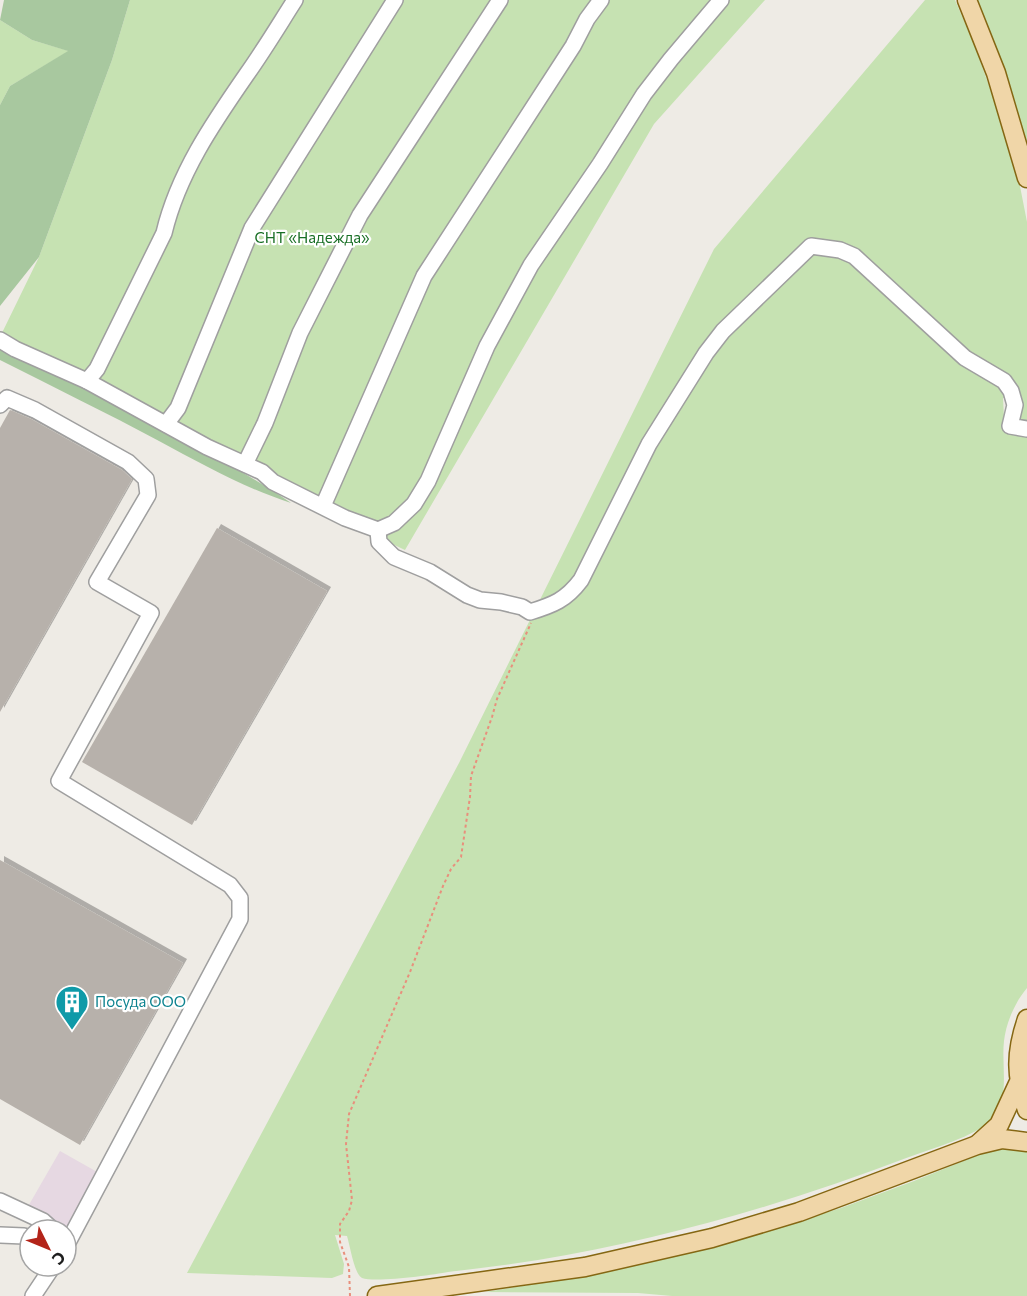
<svg xmlns="http://www.w3.org/2000/svg" width="1027" height="1296" font-family="Commissioner,sans-serif">
  <defs>
    <filter id="shadow"><feDropShadow dx="4" dy="-4" stdDeviation="0" flood-color="#0004"/></filter>
  </defs>
  <rect width="100%" height="100%" fill="#eeebe5"/>
  <polygon fill="#e6d8e2" points="60,1151 99,1173 66,1232 66,1230 61,1230 26,1210"/>
  <g fill="#c6e2b2">
    <polygon points="130,0 765,0 654,124 405,550 299,500 0,337 39,257 112,60"/>
    <path d="M925 0H955L974 44 997 108 1018 176 1027 222V424L1018 419 1011 398H1003L1004 418 1027 434V988C1015 1002 1006 1023 1004 1041 1001 1067 1011 1099 991 1120 976 1136 931 1149 909 1157 789 1203 665 1239 538 1260 508 1265 478 1268 448 1272 432 1275 375 1283 362 1278 354 1274 350 1245 347 1236L335 1235 344 1264 343 1274 332 1278 187 1273 459 763 714 249Z"/>
    <polygon points="976,0 1027,0 1027,144 1004,68"/>
    <polygon points="0,20 32,40 69,51 10,86 0,105"/>
    <polygon points="998,1147 1027,1151 1027,1296 672,1296 638,1293 485,1292 592,1275 738,1240 841,1208 914,1181"/>
  </g>
  <g fill="#a8c89f">
    <polygon points="4,0 130,0 112,60 39,257 0,306 0,105 10,86 68,51 32,40 0,20"/>
    <path d="M0 347C46 368 90 393 135 416 188 443 242 469 291 503 244 488 202 464 159 441 107 413 53 387 0 360Z"/>
  </g>
  <g fill="#b7b1ab" filter="url(#shadow)">
    <polygon points="10,410 31,419 122,470 132,479 0,712 0,428"/>
    <polygon points="217,528 327,591 192,825 82,762"/>
    <polygon points="0,860 183,963 80,1145 0,1099"/>
  </g>
  <g fill="none" stroke-linecap="round" stroke-linejoin="round">
    <g stroke="#9f9f9f" stroke-width="18">
      <g id="minor">
        <polyline points="0,340 15,349 87,381 207,447 262,472 273,482 345,518 378,530 394,523 414,504 428,481 487,346 531,265 600,164 644,94 671,59 721,0"/>
        <path d="M87 381 97 369 164 233C178 174 213 123 247 74 264 50 279 25 295 0"/>
        <polyline points="0,405 7,398 35,410 128,462 146,479 148,495 97,582 151,613 59,781 230,885 240,898 240,919 66,1246"/>
        <polyline points="166,424 178,408 252,228 395,0"/>
        <polyline points="245,464 265,423 300,333 360,215 500,0"/>
        <polyline points="323,506 424,276 573,46 587,19 601,0"/>
        <path d="M378 530 379 542 394 557 430 572 467 595 480 600 501 602 522 607 530 612C553 605 566 600 581 580L649 444 706 353 723 331 811 246 840 250 854 256 965 358 1004 381 1011 391 1015 405 1010 426 1027 429"/>
        <polyline points="0,1201 43,1221 53,1230"/>
        <polyline points="0,1235 24,1236 30,1238"/>
        <polyline points="33,1296 53,1266"/>
      </g>
    </g>
    <g stroke="#856713" stroke-width="21">
      <g id="major">
        <polyline points="967,0 996,73 1027,178"/>
        <path d="M1027 1019C1015 1054 1016 1076 1027 1110"/>
        <polyline points="978,1144 999,1125 1018,1084"/>
        <polyline points="377,1296 585,1267 712,1238 799,1212 977,1145 1002,1139 1027,1142"/>
      </g>
    </g>
    <polyline stroke="#e88f7c" stroke-width="2" stroke-dasharray="3 3" stroke-linecap="butt" points="350,1296 349,1267 340,1242 340,1224 349,1211 352,1200 346,1144 349,1114 410,972 443,886 451,869 461,857 470,797 471,776 492,717 497,699 531,623"/>
    <use href="#minor" stroke="#fff" stroke-width="15"/>
    <use href="#major" stroke="#f0d6a8" stroke-width="18"/>
  </g>
  <defs>
    <g id="building-pin" transform="scale(1.725)"><path d="M0 17L-7.5 6A9.5 9.5 0 1 1 7.5 6Z" fill="#0f9aa8" stroke="#fff"/><path d="M-4-6H4V6H1V3H-1V6H-4ZM-2.5-4.3h1.7v1.8h-1.7ZM.8-4.3h1.7v1.8H.8ZM-2.5-1h1.7V.8h-1.7ZM.8-1h1.7V.8H.8Z" fill="#fff"/></g>
  </defs>
  <g fill-rule="evenodd">
    <use href="#building-pin" x="72" y="1002"/>
  </g>
  <g text-anchor="middle" stroke-width="4.5" stroke-linejoin="round" paint-order="stroke">
    <g font-size="15" fill="#196f26" stroke="#fff">
      <text x="312" y="243">СНТ «Надежда»</text>
    </g>
    <g font-size="15" fill="#0d838f" stroke="#fff" text-anchor="start">
      <text x="95" y="1007">Посуда ООО</text>
    </g>
  </g>
  <g transform="translate(48 1248) rotate(133)"><circle r="28" fill="#ffffff" stroke="#a5a5a5" stroke-width="1.5"/>
  <path d="M0-4.5L10 22L0 15L-10 22Z" fill="#b32419"/>
  <text y="-9" font-size="16" font-weight="bold" text-anchor="middle" fill="#1e1e1e">С</text>
  </g>
</svg>
